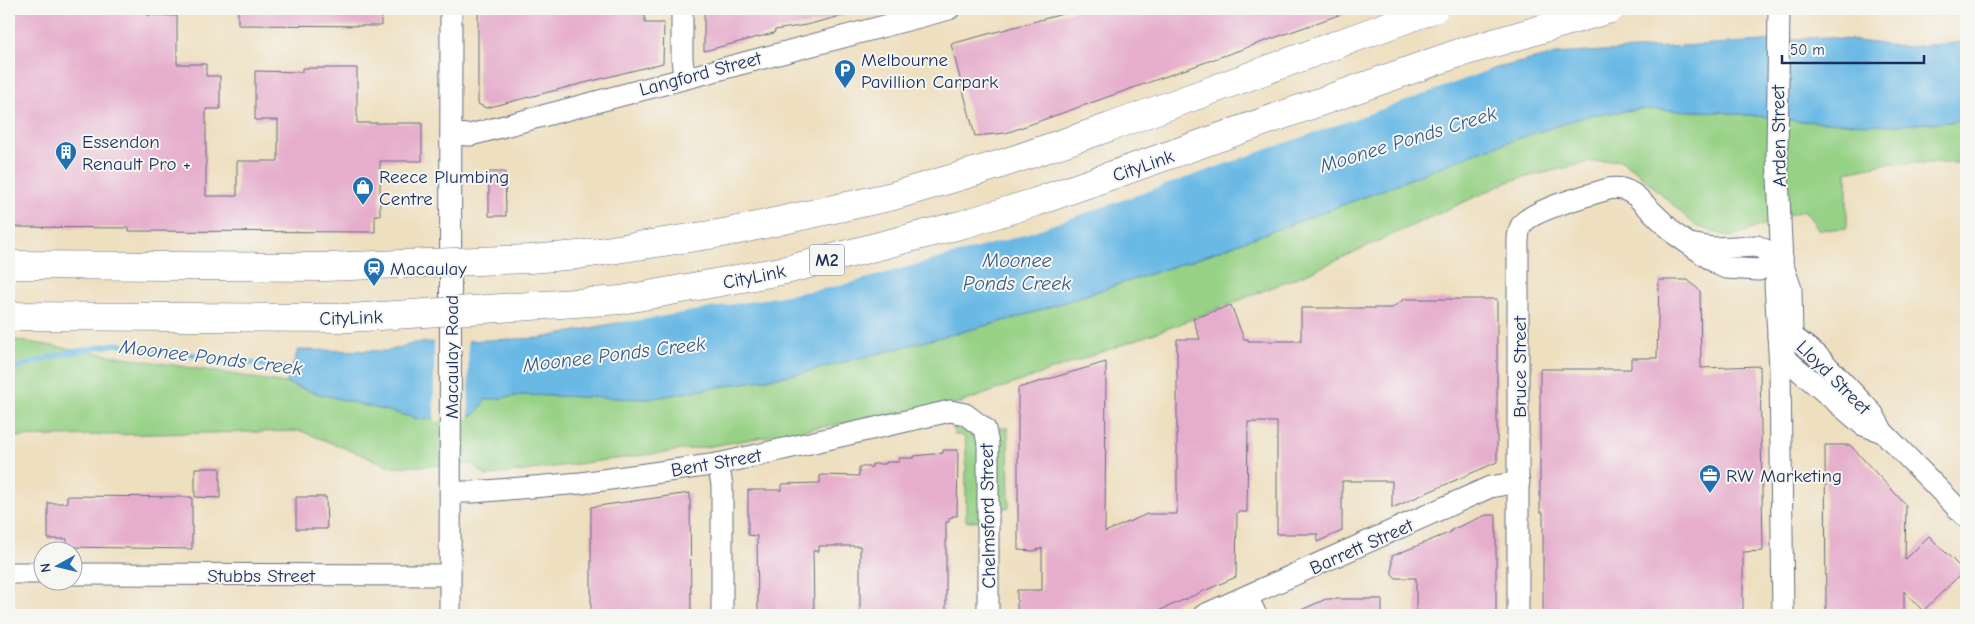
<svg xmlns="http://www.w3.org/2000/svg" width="1975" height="624" font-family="'Comic Neue',sans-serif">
  <rect width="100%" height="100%" fill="#f6f6f2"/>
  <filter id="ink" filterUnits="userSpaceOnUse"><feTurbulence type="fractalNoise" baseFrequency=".02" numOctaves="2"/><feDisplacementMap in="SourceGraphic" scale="10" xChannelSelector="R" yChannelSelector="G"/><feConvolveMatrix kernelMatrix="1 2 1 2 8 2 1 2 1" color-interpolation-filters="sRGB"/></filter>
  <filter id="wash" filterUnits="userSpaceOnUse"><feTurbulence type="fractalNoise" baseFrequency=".0096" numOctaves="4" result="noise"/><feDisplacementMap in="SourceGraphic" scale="20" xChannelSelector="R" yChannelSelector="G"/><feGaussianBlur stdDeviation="1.12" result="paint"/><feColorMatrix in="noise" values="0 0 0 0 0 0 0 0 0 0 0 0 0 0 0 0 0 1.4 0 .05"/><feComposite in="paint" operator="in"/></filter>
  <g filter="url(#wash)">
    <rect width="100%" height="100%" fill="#eedfbf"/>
    <g fill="#96d185" stroke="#588072">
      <polygon points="1642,109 1722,112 1799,121 1895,125 1966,121 1966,163 1888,163 1847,172 1847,228 1819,230 1804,210 1730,237 1696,226 1636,171 1620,160 1590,162 1510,181 1313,271 1177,325 960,403 705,447 486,476 472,464 393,467 301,431 9,437 9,339 286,383 312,392 424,420 485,400 523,395 648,399 802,373 1019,317 1199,258 1372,194 1480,151 1590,115"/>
      <polygon points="954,422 964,423 979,434 983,521 966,521 966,448 965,439 962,435 955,435 952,424"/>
      <polygon points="998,428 1008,428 1009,508 998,508"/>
    </g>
    <polygon fill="#6bb9e5" stroke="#4374a2" points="1827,37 1905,47 1966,42 1966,121 1895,125 1799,121 1722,112 1642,109 1590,115 1480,151 1372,194 1199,258 1019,317 802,373 648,399 523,395 485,400 475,415 424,420 312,392 286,383 298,350 388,351 415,343 541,338 792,288 899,263 1099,202 1484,71 1556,54"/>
    <g fill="#eedfbf">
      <polygon points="1510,62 1417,97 1017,237 839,286 641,320 586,326 792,285 899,260 1099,199 1483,69"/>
      <polygon points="468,339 469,418 434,422 434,340"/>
    </g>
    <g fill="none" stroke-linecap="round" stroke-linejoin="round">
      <polyline stroke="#6bb9e5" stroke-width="5.5" points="9,370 57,355 116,344 292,369"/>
    </g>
    <g id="blocks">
      <g fill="#e6aecc">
        <polygon points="9,9 146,9 147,15 177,16 177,64 206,64 206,76 220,76 220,109 206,109 206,196 237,196 237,161 278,161 278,120 255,120 255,71 302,72 302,68 357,68 357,123 422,123 422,161 380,161 380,215 375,215 375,232 129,231 129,228 9,227"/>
        <polygon points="238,9 381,9 381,26 238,25"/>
        <polygon points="478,9 645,9 645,23 664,23 663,63 486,108 478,104"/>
        <polygon points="704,9 848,9 849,14 806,25 775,30 774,33 704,51"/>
        <polygon points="1081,9 1350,9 1350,11 1006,133 975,136 951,44"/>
        <polygon points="489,172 505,172 506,216 489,216"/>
        <polygon points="1659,280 1688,280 1700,291 1701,368 1760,366 1763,551 1743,552 1743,615 1543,615 1543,512 1540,512 1540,369 1631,369 1631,358 1657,358"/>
        <polygon points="1404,299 1497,299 1497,462 1392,508 1392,481 1342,481 1342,531 1317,542 1318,534 1277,534 1277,422 1248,422 1247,512 1237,512 1236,577 1149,615 1017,615 1017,590 1042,590 1042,548 1034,551 1018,550 1018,388 1106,362 1105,532 1147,514 1177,514 1177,339 1200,339 1193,319 1231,305 1244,339 1248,339 1248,341 1301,341 1301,308 1392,308"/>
        <polygon points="1825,445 1850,445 1906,505 1905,560 1929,536 1964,571 1923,611 1904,591 1904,615 1826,615"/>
        <polygon points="943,450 958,450 957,516 952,516 952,518 949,518 949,522 946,522 946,615 860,615 860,546 819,546 819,551 813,551 814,613 758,614 757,536 748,535 748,490 782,490 782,484 820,483 820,475 859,476 859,467 872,467 872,464 886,464 886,462 899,462 899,458 914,458 914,456 943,453"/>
        <polygon points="195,468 220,468 220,498 195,497"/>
        <polygon points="690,493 691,615 591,615 591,507"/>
        <polygon points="67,496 192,497 192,549 67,547 67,539 48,539 48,503 67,503"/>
        <polygon points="296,497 326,497 327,529 296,529"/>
        <polygon points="1486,515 1496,515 1496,615 1416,615 1416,578 1396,578 1392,574 1392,556 1451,532 1451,530"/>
        <polygon points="1326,599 1382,599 1382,615 1290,615"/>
      </g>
    </g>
  </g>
  <g filter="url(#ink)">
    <use href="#blocks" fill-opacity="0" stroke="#656d80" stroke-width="1"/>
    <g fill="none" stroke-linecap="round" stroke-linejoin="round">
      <g stroke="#656d80" stroke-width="23">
        <g id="minor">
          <polyline points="682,9 682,59 684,77"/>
          <polyline points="1779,9 1777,155 1782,263 1791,289 1792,336 1780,354"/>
          <polyline points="451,134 470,135 478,133 949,9"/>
          <polyline points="1690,244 1713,248 1757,246 1782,258"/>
          <polyline points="1782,263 1775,284 1780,368 1783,615"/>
          <polyline points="1778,336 1792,336 1817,355 1873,414 1883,432 1966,517"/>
          <polyline points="1780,354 1863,425 1882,432"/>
          <polyline points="718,464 722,485 722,615"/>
          <polyline points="451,492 473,492 581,483 718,464 950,411 965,414 985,429 988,444 988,615"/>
          <polyline points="9,573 42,573"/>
          <polyline points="72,574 450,575"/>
          <polyline points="1247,597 1256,615"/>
          <polyline points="450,615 451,9"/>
          <polyline points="1204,615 1490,487 1519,482"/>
          <path d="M1518 615V253C1518 244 1517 234 1521 226 1529 210 1590 195 1608 189 1619 187 1626 189 1636 196L1676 235 1719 265 1726 268 1759 270 1782 258"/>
        </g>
      </g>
      <use href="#minor" stroke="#fff" stroke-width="21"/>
      <g stroke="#656d80" stroke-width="29" stroke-linecap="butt">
        <g id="highway-bridge">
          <polyline points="9,265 325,267 530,259 578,255 729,232 893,196 998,165 1110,127 1434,9"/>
          <polyline points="9,316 349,318 621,300 786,270 964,224 1036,202 1456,54 1610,9"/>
        </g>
      </g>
      <use href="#highway-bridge" stroke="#fff" stroke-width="28"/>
    </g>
  </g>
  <defs>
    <g id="parking-pin" transform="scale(1.125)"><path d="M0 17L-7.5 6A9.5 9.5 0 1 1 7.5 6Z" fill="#1f6fb2" stroke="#f6f6f2"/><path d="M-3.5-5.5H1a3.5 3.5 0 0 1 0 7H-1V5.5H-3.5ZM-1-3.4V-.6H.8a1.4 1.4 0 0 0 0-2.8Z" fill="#fff"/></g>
    <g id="building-pin" transform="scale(1.125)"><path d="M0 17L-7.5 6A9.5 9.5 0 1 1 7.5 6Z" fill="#1f6fb2" stroke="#f6f6f2"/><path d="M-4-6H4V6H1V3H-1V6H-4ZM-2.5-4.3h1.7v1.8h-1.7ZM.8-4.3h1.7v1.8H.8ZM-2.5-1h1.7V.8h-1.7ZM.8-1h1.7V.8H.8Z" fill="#fff"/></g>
    <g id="shop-pin" transform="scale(1.125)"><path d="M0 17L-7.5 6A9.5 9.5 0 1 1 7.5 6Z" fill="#1f6fb2" stroke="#f6f6f2"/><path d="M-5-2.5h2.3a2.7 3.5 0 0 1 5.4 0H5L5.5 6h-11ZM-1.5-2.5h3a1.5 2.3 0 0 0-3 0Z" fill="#fff"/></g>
    <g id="station-pin" transform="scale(1.125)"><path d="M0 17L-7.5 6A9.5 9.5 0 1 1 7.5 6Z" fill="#1f6fb2" stroke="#f6f6f2"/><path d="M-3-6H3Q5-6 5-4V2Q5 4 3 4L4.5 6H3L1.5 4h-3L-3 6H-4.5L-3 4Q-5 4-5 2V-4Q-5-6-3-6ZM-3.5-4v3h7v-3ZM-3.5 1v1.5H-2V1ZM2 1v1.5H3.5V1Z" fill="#fff"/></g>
    <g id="office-pin" transform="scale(1.125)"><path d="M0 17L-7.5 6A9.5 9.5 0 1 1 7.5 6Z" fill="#1f6fb2" stroke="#f6f6f2"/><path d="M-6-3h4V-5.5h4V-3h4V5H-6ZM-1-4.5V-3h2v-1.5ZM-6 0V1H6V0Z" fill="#fff"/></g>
  </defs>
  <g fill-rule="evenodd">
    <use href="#parking-pin" x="845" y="70"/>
    <use href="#building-pin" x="66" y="152"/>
    <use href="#shop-pin" x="363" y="187"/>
    <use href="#station-pin" x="374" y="268"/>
    <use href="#office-pin" x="1710" y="475"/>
  </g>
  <g text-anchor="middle" stroke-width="4" stroke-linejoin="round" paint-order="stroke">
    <rect fill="#f6f6f2" stroke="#5d6b8a" stroke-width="1" x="809.5" y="244.5" width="35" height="31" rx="4"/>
    <g font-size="18" font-weight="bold" fill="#1b2f5e">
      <text x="827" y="266">M2</text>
    </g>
    <g font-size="19" fill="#1b2f5e" stroke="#f6f6f2" text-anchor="start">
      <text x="861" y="66">Melbourne<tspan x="861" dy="22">Pavillion Carpark</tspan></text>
      <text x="82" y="148">Essendon<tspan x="82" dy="22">Renault Pro +</tspan></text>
      <text x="379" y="183">Reece Plumbing<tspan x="379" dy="22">Centre</tspan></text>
      <text x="390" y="275">Macaulay</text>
      <text x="1726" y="482">RW Marketing</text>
    </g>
    <g font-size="19" fill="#1b2f5e" stroke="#f6f6f2">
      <text transform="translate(700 73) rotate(-15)" y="7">Langford Street</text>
      <text transform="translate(1778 136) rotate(-91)" y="7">Arden Street</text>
      <text transform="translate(1143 165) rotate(-19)" y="7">CityLink</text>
      <text transform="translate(754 276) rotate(-11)" y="7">CityLink</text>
      <text transform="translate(351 317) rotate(-2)" y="7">CityLink</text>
      <text transform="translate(451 357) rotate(-90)" y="7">Macaulay Road</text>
      <text transform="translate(1519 367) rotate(-90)" y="7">Bruce Street</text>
      <text transform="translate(1834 377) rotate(45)" y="7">Lloyd Street</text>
      <text transform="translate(716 462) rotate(-10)" y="7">Bent Street</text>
      <text transform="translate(987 516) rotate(-91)" y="7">Chelmsford Street</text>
      <text transform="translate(1361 546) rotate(-24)" y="7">Barrett Street</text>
      <text x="261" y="582">Stubbs Street</text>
    </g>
    <g font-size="20" font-style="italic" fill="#335886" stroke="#f6f6f2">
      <text transform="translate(1408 139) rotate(-17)" y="7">Moonee Ponds Creek</text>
      <text x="1017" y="267">Moonee<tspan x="1017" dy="23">Ponds Creek</tspan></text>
      <text transform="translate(614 354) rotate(-7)" y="7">Moonee Ponds Creek</text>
      <text transform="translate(211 357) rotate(7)" y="7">Moonee Ponds Creek</text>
    </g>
  </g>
  <rect width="1975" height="624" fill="none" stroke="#f6f6f2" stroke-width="30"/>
  <g transform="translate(58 566) rotate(262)"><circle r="24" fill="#f6f6f2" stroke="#9ea6b7"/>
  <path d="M0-4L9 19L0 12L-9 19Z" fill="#1f6fb2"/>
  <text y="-8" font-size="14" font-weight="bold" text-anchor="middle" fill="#1b2f5e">N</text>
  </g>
  <path d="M1782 55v8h142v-8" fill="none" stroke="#1b2f5e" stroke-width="2.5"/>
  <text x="1790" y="55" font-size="15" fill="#1b2f5e" stroke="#f6f6f2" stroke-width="4" paint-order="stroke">50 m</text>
</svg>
